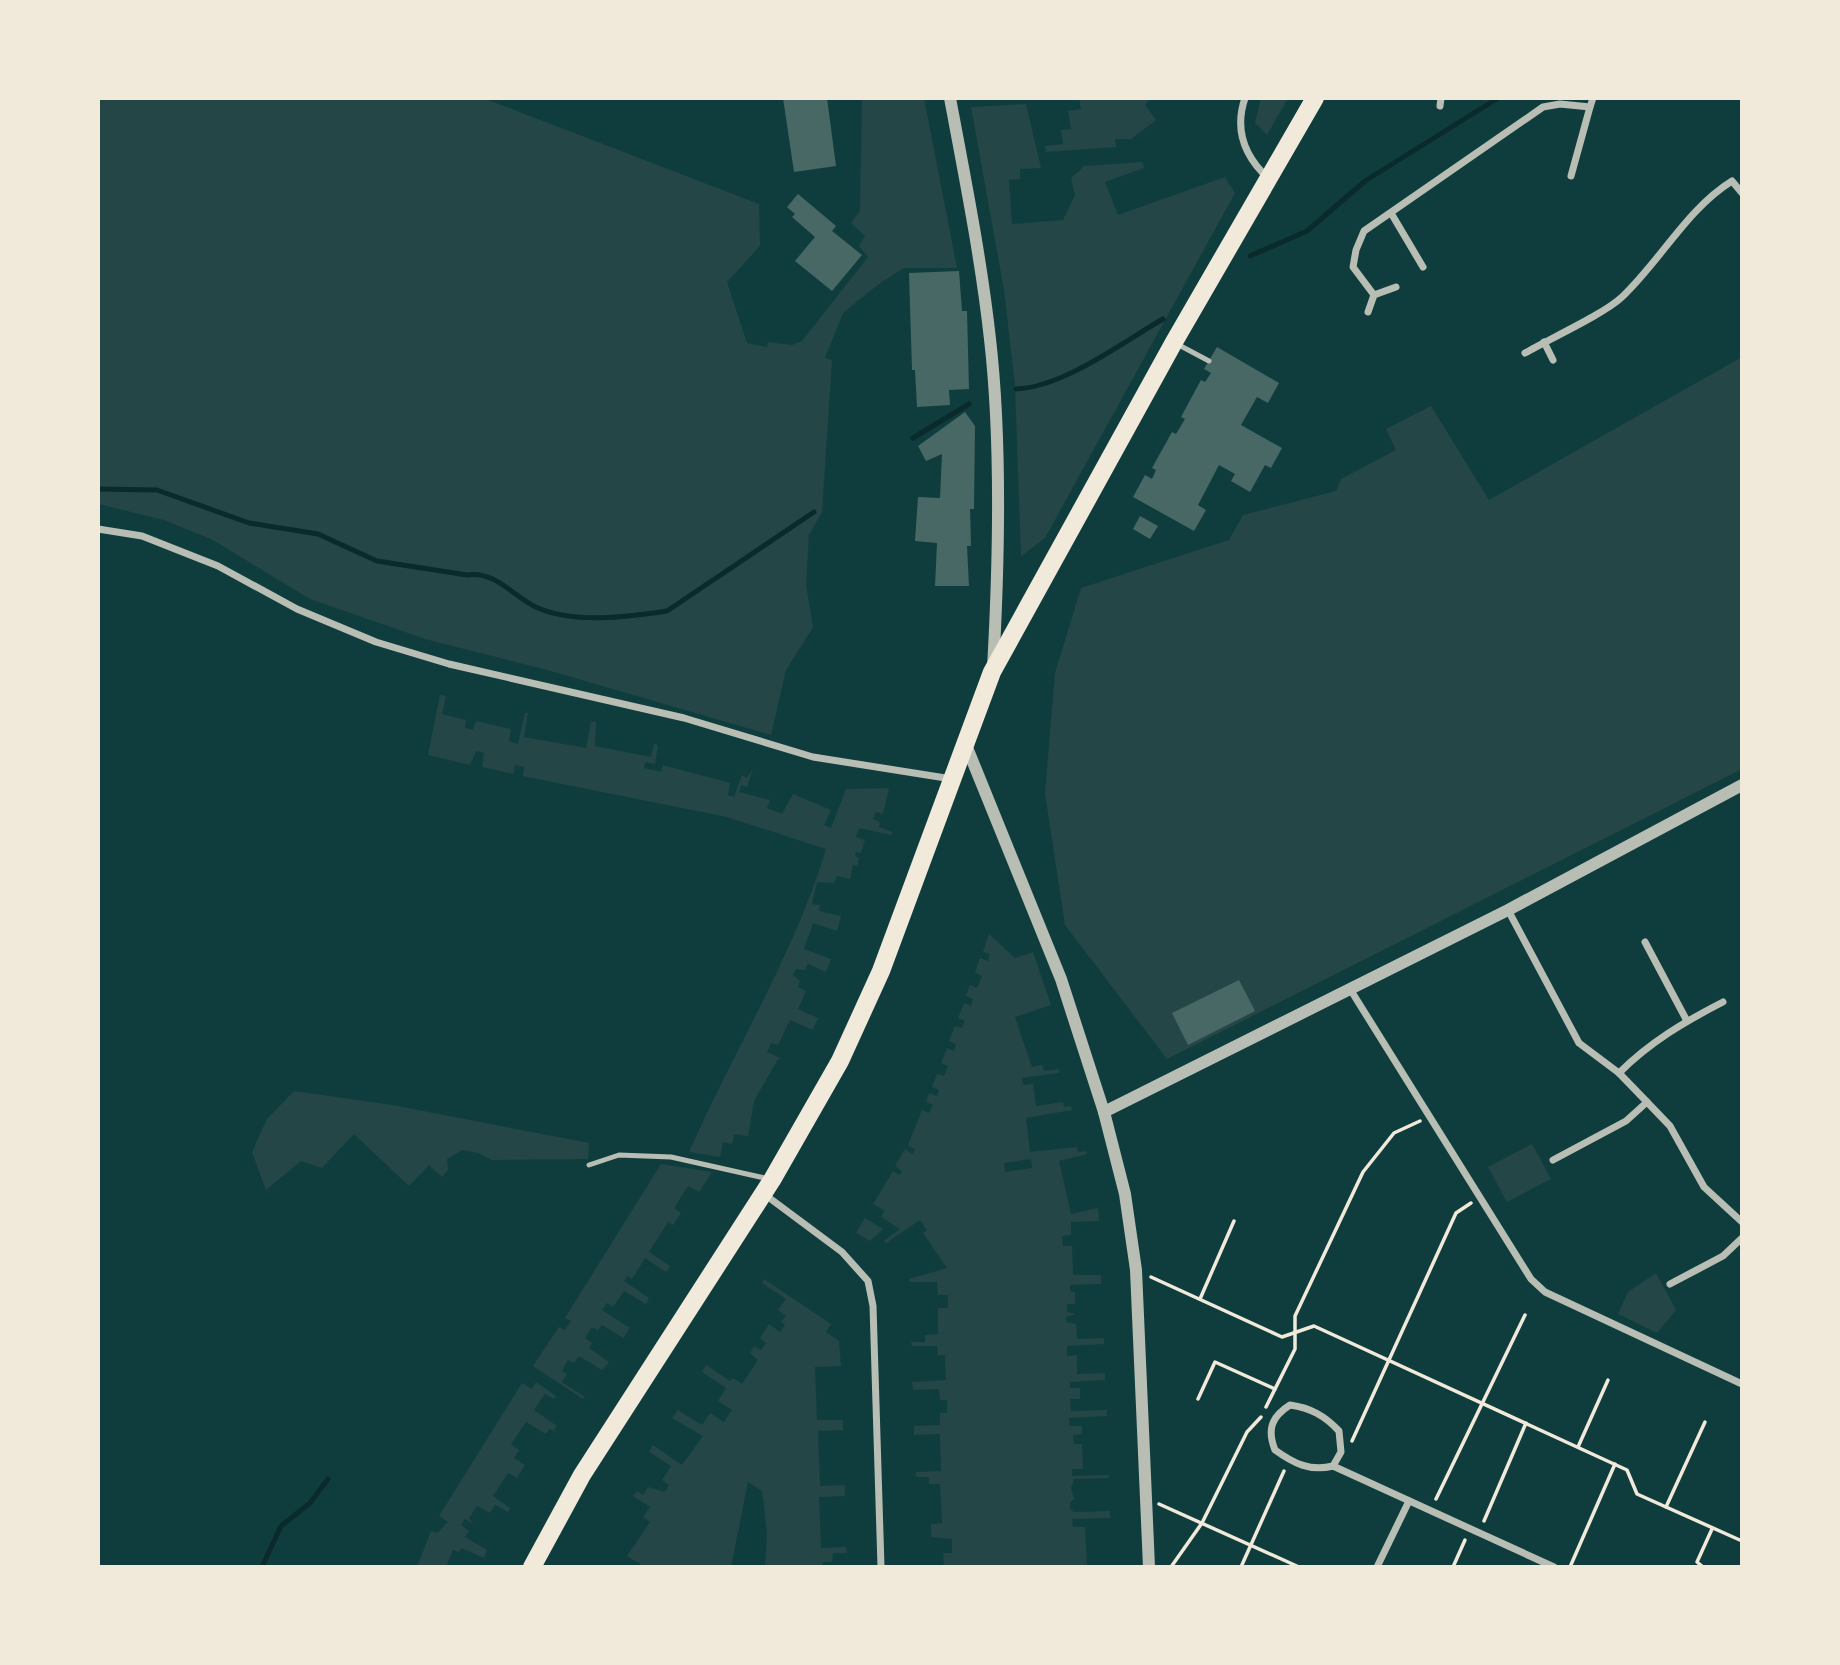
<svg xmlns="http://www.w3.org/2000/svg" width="1840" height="1665" font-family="Raleway,sans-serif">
  <rect width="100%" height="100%" fill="#0f3d3e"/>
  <g fill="#244646" fill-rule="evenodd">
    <polygon points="98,98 483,98 759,204 760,246 727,282 747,343 767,347 768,342 792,345 802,341 868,257 859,246 865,236 851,223 860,211 862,98 924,98 957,268 904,268 880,283 843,313 825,358 832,360 822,512 809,535 806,585 813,627 786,670 771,735 551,671 425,639 310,599 213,540 164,520 98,504"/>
    <polygon points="1079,98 1150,98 1145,105 1156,120 1131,139 1115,139 1116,147 1046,152 1045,146 1063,144 1061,130 1071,129 1068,111 1081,109"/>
    <polygon points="1261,98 1288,98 1267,135 1255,123"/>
    <polygon points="1026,104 1041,168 1020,169 1020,179 1009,180 1012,224 1063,220 1075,195 1071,178 1084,166 1142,162 1144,168 1105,182 1118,215 1225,177 1235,193 1045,538 1021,556 1015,385 1004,290 971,107"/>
    <polygon points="1742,357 1742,769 1167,1059 1065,925 1045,793 1055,673 1081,588 1229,540 1243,515 1336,491 1341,479 1396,450 1386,429 1431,406 1489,500"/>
    <path d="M440 695 446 696 442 714 466 720 465 728 473 730 476 721 511 729 509 741 518 744 525 713H528L524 737 586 748 591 722H596L595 746 651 757 654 744 658 745 655 764 645 762 644 768 661 772 663 765 730 783 728 795 734 797 742 775 747 778 753 769 747 787 741 785 739 792 770 800 767 808 782 814 793 794 831 810 824 825 831 828 846 789 889 788 883 814 876 812 873 819 880 822 879 827 892 832 891 835 859 828 856 837 865 840 861 853 856 852 855 856 859 858 857 866 853 865 850 879 837 876 834 883 817 882 812 904 820 905 819 911 841 916 837 931 813 923 804 949 831 959 826 972 808 964 805 970 796 969 793 975 800 981 798 987 806 991 798 1009 818 1018 813 1030 790 1020 778 1045 771 1043 767 1052 782 1059H778L754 1101 748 1136 734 1134 732 1144 723 1142 720 1157 689 1152C733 1052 794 955 826 849L727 817 523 776 524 767 515 765 513 774 482 767 484 753 476 751 470 765 428 755Z"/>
    <path d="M989 934 1015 958 1033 952 1051 1005 1015 1017 1032 1067 1042 1065 1044 1071 1059 1069V1073L1022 1078 1023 1085 1033 1084 1036 1106 1063 1102 1064 1107 1071 1106 1072 1110 1026 1118 1030 1152 1077 1147 1078 1152 1086 1151 1087 1154 1059 1161 1071 1214 1098 1208 1099 1221 1071 1222V1235L1062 1236 1063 1246H1072L1073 1275H1101V1284L1070 1285V1291L1075 1292V1304H1067V1312L1076 1314 1066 1317V1322L1076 1324 1077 1339 1104 1338V1344L1067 1346V1356L1077 1355V1374L1105 1373V1380L1070 1382V1388H1080V1399H1070L1071 1411 1107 1410V1416L1069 1418 1070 1426H1082V1434L1073 1435 1074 1444H1082L1083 1469H1072V1476L1109 1475V1478L1074 1479 1071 1488 1074 1499 1070 1503V1509L1074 1512 1110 1511V1518L1072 1519 1073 1527H1085L1087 1567H944L943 1553H952V1539L931 1537V1524L942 1523 940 1484H929V1477H916V1472L941 1471 940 1434 914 1435V1426L940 1425V1413H947V1400H940L939 1389 913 1390 912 1382 946 1380 945 1355H938L937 1346H912L911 1342H925V1335L938 1334V1308H948V1295H938L937 1282H910L909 1279 947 1268 923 1233 927 1230 920 1220 886 1243 884 1241 900 1229 881 1217 885 1211 873 1204 893 1171 900 1175 902 1171 895 1166 905 1149 913 1154 915 1150 908 1145 922 1110 929 1113 933 1105 926 1102 929 1093 937 1096 939 1090 932 1087 937 1074 944 1076 948 1066 941 1063 947 1048 954 1051 956 1044 949 1041 955 1026 962 1028 965 1021 958 1018 964 1003 971 1006 973 999 966 996 970 985 977 988 982 976 975 973 980 958 988 961 990 954 983 952ZM1031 1159 1032 1168 1005 1172 1004 1163Z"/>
    <polygon points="294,1091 392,1105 589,1143 588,1159 492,1160 478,1153 462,1150 447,1159 448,1170 442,1177 429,1165 409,1186 354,1134 322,1168 301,1161 266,1190 252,1152 267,1119"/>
    <polygon points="1532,1144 1551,1179 1507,1202 1488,1167"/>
    <polygon points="661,1164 712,1172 699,1192 688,1186 674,1208 681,1213 673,1225 668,1222 649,1252 670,1266 666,1272 645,1258 632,1279 628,1276 624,1281 649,1298 646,1304 624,1291 613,1307 607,1303 602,1310 630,1328 623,1338 602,1325 598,1330 592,1327 585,1338 592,1343 589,1348 609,1362 602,1370 579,1356 574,1363 568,1360 562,1371 567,1374 562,1382 585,1397 583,1399 533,1366 559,1327 565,1330 571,1321 565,1318"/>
    <polygon points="865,1218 883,1229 870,1241 856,1233"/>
    <polygon points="1656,1273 1676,1310 1657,1333 1618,1314 1628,1292"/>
    <polygon points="764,1279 831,1324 826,1332 839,1341 841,1366 815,1367 817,1420 843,1420 843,1430 818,1431 820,1486 845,1485 845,1496 819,1497 821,1548 846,1547 847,1553 833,1553 832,1562 823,1562 822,1567 765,1567 767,1534 763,1497 762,1491 748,1482 731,1567 639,1567 640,1564 627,1556 650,1522 643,1517 650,1507 633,1496 637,1491 643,1495 648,1487 665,1492 669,1485 662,1480 671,1466 649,1452 653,1445 682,1465 703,1436 672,1418 678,1410 702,1425 710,1413 724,1422 732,1410 718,1401 726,1388 702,1372 706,1365 730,1381 733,1378 742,1384 758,1360 750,1353 754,1346 761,1350 766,1343 760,1338 769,1324 780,1332 785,1325 781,1322 786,1316 778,1310 786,1299 762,1283"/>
    <polygon points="536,1382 556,1396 554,1399 545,1394 534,1410 557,1426 554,1430 561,1434 549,1429 546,1434 526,1422 511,1444 519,1450 514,1458 525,1465 517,1478 508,1473 493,1496 510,1508 508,1512 495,1505 490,1513 477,1506 469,1518 473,1524 465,1519 461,1525 469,1531 465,1537 487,1550 484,1558 461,1548 459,1552 453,1550 446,1567 417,1567 431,1531 437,1533 448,1522 439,1516 522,1383 532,1389"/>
  </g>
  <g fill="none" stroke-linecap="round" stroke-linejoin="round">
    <g stroke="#0a2a2b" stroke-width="5">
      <polyline points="1250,256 1307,231 1365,181 1498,98"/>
      <path d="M1016 389C1064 387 1121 343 1163 319"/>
      <polyline points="913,438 969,404"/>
      <path d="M98 489 157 490 249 523 318 534 377 561 467 575C497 571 513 597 538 608 575 624 628 617 667 611L814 512"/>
      <polyline points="262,1567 281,1526 310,1503 328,1479"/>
    </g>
  </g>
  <g fill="#486865">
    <polygon points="783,98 827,98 836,166 794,172"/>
    <polygon points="798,194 836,226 832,231 862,255 832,291 795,261 815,237 792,217 795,214 787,207"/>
    <polygon points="959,271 962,311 967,311 969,389 949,390 950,405 917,407 915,370 912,370 909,273"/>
    <polygon points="1217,347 1279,383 1268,403 1257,397 1241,425 1282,448 1271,468 1265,465 1250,492 1231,481 1235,474 1219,465 1198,505 1206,510 1194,531 1133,497 1145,475 1152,479 1156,470 1152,468 1172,432 1176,434 1185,419 1181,417 1201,380 1205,382 1211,373 1204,369"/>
    <polygon points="965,412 975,426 974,509 970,509 971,546 967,546 969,586 935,586 937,543 915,541 918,497 940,498 942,454 926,461 918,446"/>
    <polygon points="1140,516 1158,526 1150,539 1133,529"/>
    <polygon points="1239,980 1255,1011 1188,1045 1172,1013"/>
  </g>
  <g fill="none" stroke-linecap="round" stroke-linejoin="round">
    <g stroke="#f1e9da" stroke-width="3.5">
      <polyline points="1151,1277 1282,1337 1314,1326 1627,1470 1637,1494 1742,1541"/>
      <polyline points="1200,1299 1234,1221"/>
      <polyline points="1198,1399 1215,1362 1275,1389"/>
      <polyline points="1266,1407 1295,1349 1295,1316 1363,1172 1394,1133 1420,1121"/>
      <polyline points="1352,1441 1456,1213 1471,1203"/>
      <polyline points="1578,1447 1608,1380"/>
      <polyline points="1436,1499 1525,1315"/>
      <polyline points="1159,1504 1299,1567"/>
      <polyline points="1666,1507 1705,1422"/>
      <polyline points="1484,1521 1526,1423"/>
      <polyline points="1171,1567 1202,1523 1247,1432 1261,1417"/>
      <polyline points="1241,1567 1284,1471"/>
      <polyline points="1453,1567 1465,1540"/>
      <polyline points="1570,1567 1615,1464"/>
      <polyline points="1703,1567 1697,1562 1712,1529"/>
    </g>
    <g stroke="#b8beb3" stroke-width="5">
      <polyline points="1177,344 1209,361"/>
      <polyline points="589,1165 619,1155 671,1157 769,1179"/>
    </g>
    <g stroke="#b8beb3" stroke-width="7">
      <path d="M1245 98C1234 130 1245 157 1269 179"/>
      <polyline points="1440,106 1441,98"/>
      <polyline points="1571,176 1590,107"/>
      <polyline points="1391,213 1423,267"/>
      <polyline points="1374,295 1353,267 1356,250 1364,231 1543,107 1560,104 1590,107 1593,98"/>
      <polyline points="1368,312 1374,295 1396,287"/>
      <polyline points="1544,342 1553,360"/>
      <path d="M1525 353C1549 339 1604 314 1622 297 1661 260 1687 209 1732 181L1742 193"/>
      <polyline points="98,529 142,536 218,566 297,609 376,642 449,664 684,718 813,757 952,779"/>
      <polyline points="1508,910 1579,1043 1619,1073 1647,1102 1670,1126 1704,1187 1742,1222"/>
      <polyline points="1645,942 1687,1021"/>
      <polyline points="1350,989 1531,1279 1545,1292 1742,1384"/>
      <path d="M1619 1073C1650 1042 1684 1022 1723 1002"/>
      <polyline points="1553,1160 1626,1121 1647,1102"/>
      <polyline points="764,1194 842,1252 868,1281 873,1306 881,1567"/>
      <polyline points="1670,1284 1723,1256 1742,1238"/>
      <path d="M1290 1405C1311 1408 1325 1416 1339 1431L1341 1452 1333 1466C1310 1472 1293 1463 1275 1450 1267 1430 1271 1417 1290 1405Z"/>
      <polyline points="1333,1466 1554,1567"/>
      <polyline points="1377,1567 1409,1501"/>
    </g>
    <g stroke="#b8beb3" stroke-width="12">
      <path d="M950 98C965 178 981 258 990 339 1002 444 999 562 993 668"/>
      <polyline points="966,745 1061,979 1104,1112 1125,1194 1136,1270 1149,1567"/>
      <polyline points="1104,1112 1508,910 1742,785"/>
    </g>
    <polyline stroke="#f1e9da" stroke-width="18" points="532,1567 582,1475 772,1180 840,1061 881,971 992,672 1174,342 1315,98"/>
  </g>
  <rect width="1840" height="1665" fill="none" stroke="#f1e9da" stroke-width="200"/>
</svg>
